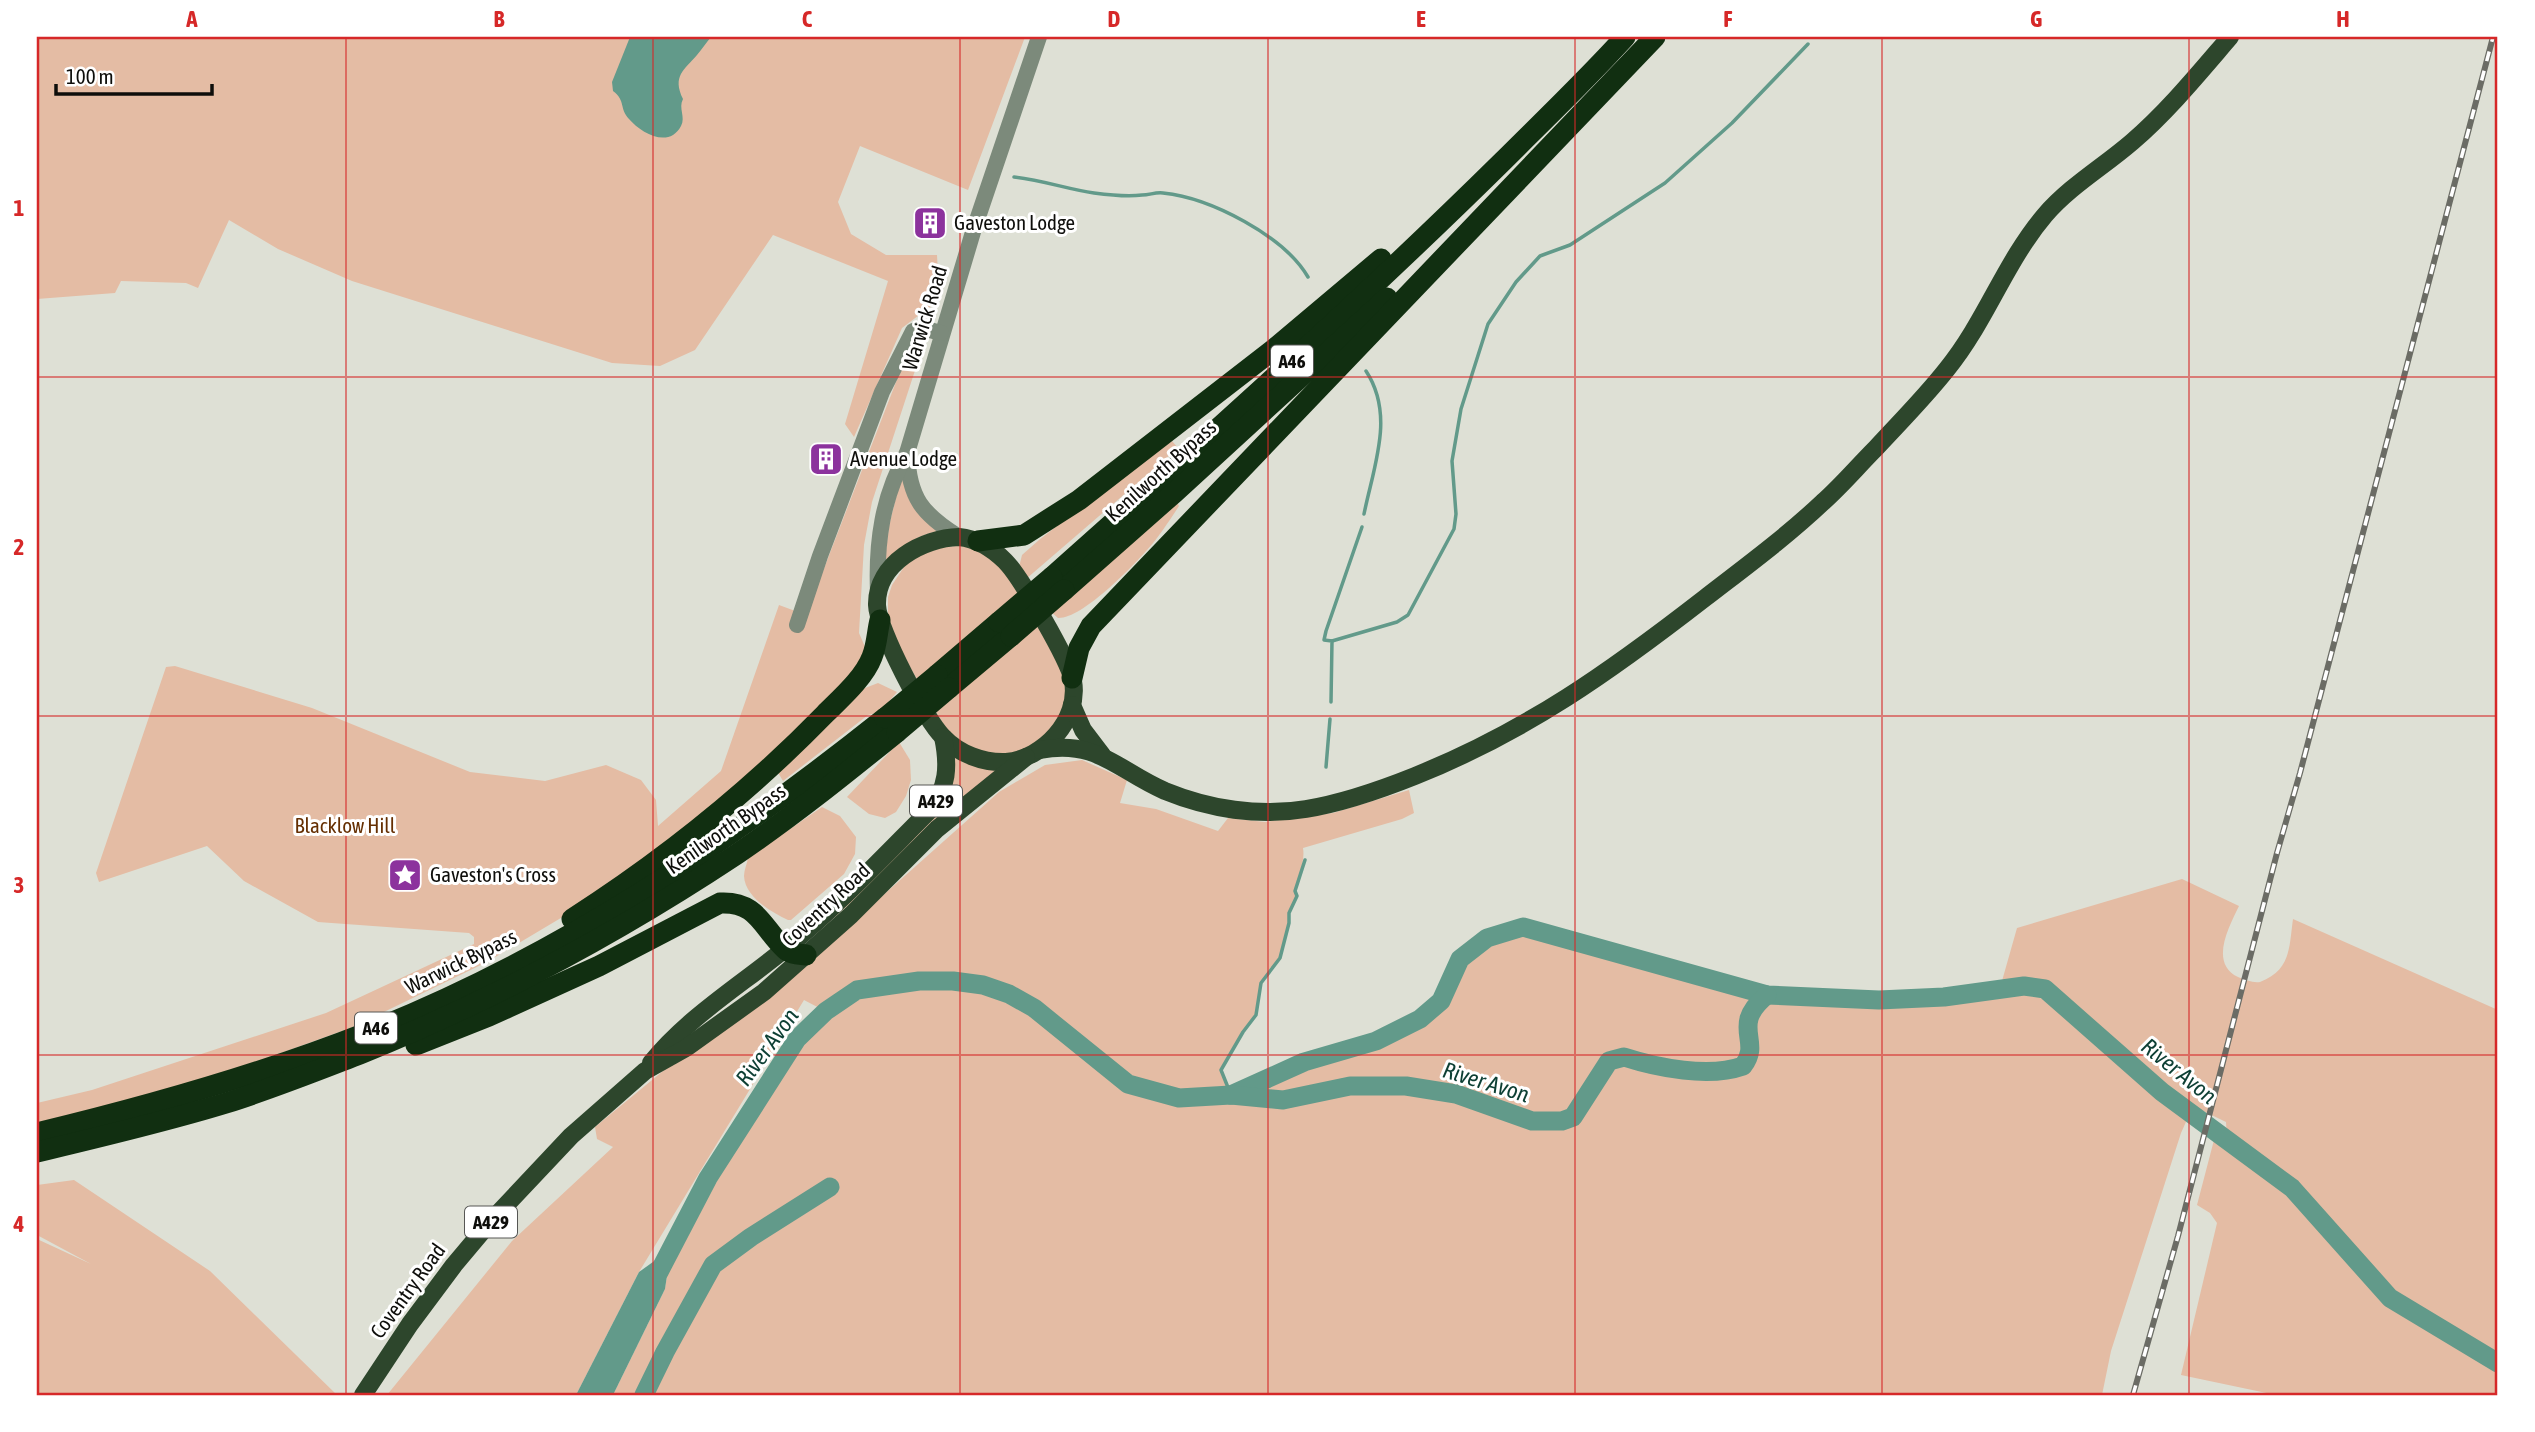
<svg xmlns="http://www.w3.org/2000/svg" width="2535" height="1432" font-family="'Asap Condensed',sans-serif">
  <rect width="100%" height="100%" fill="#dee0d5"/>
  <g fill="#e4bca4">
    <polygon points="37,37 1025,37 968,190 860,146 838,202 851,234 886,255 937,255 939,292 931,306 902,328 854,437 845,424 888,281 773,235 695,350 660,366 612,363 352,281 278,249 229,220 198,288 186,283 121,281 115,293 37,299"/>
    <polygon points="920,339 924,343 872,502 864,545 859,633 866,649 851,675 741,786 581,906 487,962 353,1027 212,1078 37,1126 37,1103 92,1090 326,1013 474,944 474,937 469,933 318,922 244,881 207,846 99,882 96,873 166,667 175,666 312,708 470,772 545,781 606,765 641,780 656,800 658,826 721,771 779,605 806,615 903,364 916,341"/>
    <polygon points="1172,441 1178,448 1026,579 1019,567 1022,555 1039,540 1127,471"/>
    <path d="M901 477 939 531C915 535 899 548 884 567L889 526Z"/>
    <path d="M1176 500 1179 506C1169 521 1159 537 1147 550 1131 568 1082 619 1058 618L1050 611Z"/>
    <polygon points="966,545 1003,564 1066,677 1065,705 1056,726 1026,750 1000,755 970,749 946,729 896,643 888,619 888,597 892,585 906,564 927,549"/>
    <polygon points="878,683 897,692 880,712 868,715 783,781 776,769 860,690"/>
    <polygon points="899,742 910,760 911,780 906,796 896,812 885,818 869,814 847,797"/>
    <polygon points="952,752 1004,768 809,940 922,826"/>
    <path d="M1082 760 1127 780 1120 803 1156 809 1218 831 1228 818 1265 822 1333 813 1409 790 1414 813 1402 819 1303 848C1306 866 1293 884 1297 896L1289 913V923L1280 958 1261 983 1256 1015 1243 1032 1221 1070 1231 1095 1304 1062 1376 1041 1420 1019 1441 1001 1460 959 1487 938 1523 927 1767 995 1879 1000 1944 997 2000 988 2017 928 2182 879 2239 906C2229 927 2209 963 2238 977 2245 980 2253 983 2260 982 2291 970 2289 948 2293 919L2498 1010V1395H2276L2181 1375 2217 1223 2210 1213 2197 1205 2214 1140 2227 1139 2226 1122 2197 1108 2190 1113 2181 1133 2111 1351 2102 1395H613L665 1289 671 1249 708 1178 797 1039 825 1011 804 1000 639 1272 576 1395H387L512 1241 613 1147 597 1139 595 1127 663 1071 770 996 999 792 1045 765Z"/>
    <path d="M822 807 840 816 856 837 855 854 844 874 791 920H788C771 912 745 897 744 876 744 870 747 864 748 858Z"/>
    <polygon points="74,1180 210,1271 337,1395 37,1395 37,1239 91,1264 37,1235 37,1185"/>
  </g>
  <g fill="#629a8a">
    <path d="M630 37H711C706 43 702 49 697 55 684 70 672 76 683 99 678 108 686 117 681 126 669 149 641 133 629 119 619 108 626 101 613 91L612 82Z"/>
    <polygon points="671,1249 665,1289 613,1395 576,1395 639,1272"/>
  </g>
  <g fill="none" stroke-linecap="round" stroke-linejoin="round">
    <g stroke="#629a8a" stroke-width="3.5">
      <path d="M1014 177C1042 180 1067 189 1094 193 1109 195 1128 197 1142 195 1150 195 1155 192 1163 193 1211 198 1284 236 1308 277"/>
      <path d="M1364 514C1374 465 1395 415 1366 371"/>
      <polyline points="1332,641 1397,622 1408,615 1454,529 1456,514 1452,461 1461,409 1488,324 1516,282 1540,256 1570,245 1665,183 1732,123 1808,44"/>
      <polyline points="1331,702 1332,641 1324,640 1326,631 1362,527"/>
      <polyline points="1326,767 1330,719"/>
      <polyline points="1231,1095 1221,1070 1243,1032 1256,1015 1261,983 1280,958 1289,923 1289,913 1297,896 1295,891 1305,860"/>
    </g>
    <g stroke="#629a8a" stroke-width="19">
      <polyline points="1231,1095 1304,1062 1376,1041 1420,1019 1441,1001 1460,959 1487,938 1523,927 1767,995 1879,1000 1944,997 2024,986 2045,989 2162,1092 2292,1188 2390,1298 2498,1363"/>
      <path d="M659 1272 708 1178 797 1039 826 1011 857 990 919 981H953L983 985 1009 994 1034 1008 1128 1084 1179 1098 1231 1095 1283 1100 1350 1086H1406L1456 1094 1532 1121H1562L1573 1117 1609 1061 1624 1057C1658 1068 1709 1078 1743 1066 1763 1041 1729 1026 1767 995"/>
      <polyline points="644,1395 665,1352 713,1265 751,1237 830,1187"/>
    </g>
    <g stroke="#7c8a7b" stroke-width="16">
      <path d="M907 453C909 498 922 514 959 537"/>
      <path d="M878 592C876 543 882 497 907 453L973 232 1039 37"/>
      <polyline points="797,625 820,556 882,392 913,331 922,328 941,333"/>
    </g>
    <g stroke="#2d462c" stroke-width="18">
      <path d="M959 537C977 539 992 548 1005 561 1020 576 1069 660 1073 681 1080 720 1043 759 1006 762 983 763 959 754 943 737 925 719 878 630 877 605 876 563 923 538 959 537Z"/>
      <polyline points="1072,705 1083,730 1102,755"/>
      <path d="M1040 750C1097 739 1117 770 1165 791 1209 809 1259 817 1306 809 1343 803 1380 790 1415 776 1527 731 1611 671 1705 598 1745 567 1786 537 1823 502 1842 485 1858 466 1876 448 1900 422 1925 397 1947 369 1986 321 2005 262 2045 215 2070 186 2103 167 2132 142 2168 111 2199 73 2230 37"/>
      <path d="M651 1063C688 1017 741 985 786 948 837 906 882 858 929 811 948 788 949 766 943 737"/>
      <polyline points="363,1395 410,1324 454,1265 491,1221 571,1136 645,1071 686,1048 764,992 851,915 937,829 1026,757"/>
    </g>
    <g stroke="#112f11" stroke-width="21">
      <polyline points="978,541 1024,535 1079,500 1274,349 1381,259"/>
      <path d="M1052 577C1205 441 1357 305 1503 161 1544 120 1586 80 1625 37"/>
      <polyline points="1064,590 1174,493 1387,298"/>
      <polyline points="937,675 999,622"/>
      <polyline points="1072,678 1079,648 1091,626 1655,37"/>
      <polyline points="949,688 1011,636"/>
      <path d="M572 919C664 860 748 793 825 714 841 698 864 678 872 657 877 645 877 632 880 620"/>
      <path d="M416 1045 489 1016 599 966 720 903C758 901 762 928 785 949 790 954 799 954 806 955"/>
      <path d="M37 1133C149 1106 259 1075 366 1033 556 958 726 845 885 718"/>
      <path d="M37 1152C100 1137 164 1122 226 1103 271 1089 316 1071 360 1054 493 1000 618 933 737 854 793 816 845 774 897 732"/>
    </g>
    <g stroke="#6b6c65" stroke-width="6">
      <polyline id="rail" points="2133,1395 2178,1236 2277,853 2300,773 2493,37"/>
    </g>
    <use href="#rail" stroke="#fff" stroke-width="3.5" stroke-dasharray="10" stroke-linecap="butt"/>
    <g stroke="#112f11" stroke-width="21">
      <polyline points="999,622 1052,577"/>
      <polyline points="1011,636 1064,590"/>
      <polyline points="885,718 937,675"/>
      <polyline points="897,732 949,688"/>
    </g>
  </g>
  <path fill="none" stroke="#d62828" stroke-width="2" stroke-opacity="0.55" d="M346 37V1395M653 37V1395M960 37V1395M1268 37V1395M1575 37V1395M1882 37V1395M2189 37V1395M37 377H2498M37 716H2498M37 1055H2498"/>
  <defs>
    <g id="building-square" transform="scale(1.75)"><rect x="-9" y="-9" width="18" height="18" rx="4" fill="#8c329d" stroke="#fff"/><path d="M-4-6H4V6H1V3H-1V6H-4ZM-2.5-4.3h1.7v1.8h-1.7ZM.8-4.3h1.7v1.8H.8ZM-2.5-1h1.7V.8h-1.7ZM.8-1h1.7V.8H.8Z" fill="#fff"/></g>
    <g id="sight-square" transform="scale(1.75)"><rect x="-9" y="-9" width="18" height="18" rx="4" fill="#8c329d" stroke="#fff"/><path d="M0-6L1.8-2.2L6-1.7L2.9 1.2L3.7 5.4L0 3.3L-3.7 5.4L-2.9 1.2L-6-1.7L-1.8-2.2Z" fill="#fff"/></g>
  </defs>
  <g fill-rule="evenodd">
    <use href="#building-square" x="930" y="223"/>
    <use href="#building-square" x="826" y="459"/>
    <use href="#sight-square" x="405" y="875"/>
  </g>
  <g text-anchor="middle" stroke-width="6" stroke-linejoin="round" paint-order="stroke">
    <g fill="#fff" stroke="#565654" stroke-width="2">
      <rect x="1271" y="345.5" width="42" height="31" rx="5"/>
      <rect x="910" y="785.5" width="52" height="31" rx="5"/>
      <rect x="355" y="1012.5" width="42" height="31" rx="5"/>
      <rect x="465" y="1206.5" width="52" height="31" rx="5"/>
    </g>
    <g font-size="19" font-weight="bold" fill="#0e0e0b">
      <text x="1292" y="368">A46</text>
      <text x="936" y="808">A429</text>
      <text x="376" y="1035">A46</text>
      <text x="491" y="1229">A429</text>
    </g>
    <g font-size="21" fill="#0e0e0b" stroke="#fff" text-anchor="start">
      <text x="954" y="230">Gaveston Lodge</text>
      <text x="850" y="466">Avenue Lodge</text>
      <text x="430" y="882">Gaveston's Cross</text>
    </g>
    <g font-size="21" fill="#0e0e0b" stroke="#fff">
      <text transform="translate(925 318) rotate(-73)" y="7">Warwick Road</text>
      <text transform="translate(1161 471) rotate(-42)" y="7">Kenilworth Bypass</text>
      <text transform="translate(726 829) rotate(-35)" y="7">Kenilworth Bypass</text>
      <text transform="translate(826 905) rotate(-43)" y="7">Coventry Road</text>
      <text transform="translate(461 962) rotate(-26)" y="7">Warwick Bypass</text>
      <text transform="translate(408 1291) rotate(-54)" y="7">Coventry Road</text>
    </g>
    <g font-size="21" fill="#652f02" stroke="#fff">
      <text x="345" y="833">Blacklow Hill</text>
    </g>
    <g font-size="23" font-style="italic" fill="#0d3f34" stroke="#fff">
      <text transform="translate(767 1047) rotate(-54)" y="8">River Avon</text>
      <text transform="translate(2179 1071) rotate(39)" y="8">River Avon</text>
      <text transform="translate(1486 1082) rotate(17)" y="8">River Avon</text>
    </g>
  </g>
  <rect width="2535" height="1432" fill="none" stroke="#ffffff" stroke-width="77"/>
  <path d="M56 84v10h156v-10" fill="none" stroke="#0e0e0b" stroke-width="3.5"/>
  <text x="66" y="84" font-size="21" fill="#0e0e0b" stroke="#ffffff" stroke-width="5" paint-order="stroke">100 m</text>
  <rect x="38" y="38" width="2458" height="1356" fill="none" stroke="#d62828" stroke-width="2.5"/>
  <g font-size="23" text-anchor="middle" font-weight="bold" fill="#d62828">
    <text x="192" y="27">A</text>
    <text x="499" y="27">B</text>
    <text x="807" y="27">C</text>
    <text x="1114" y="27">D</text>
    <text x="1421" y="27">E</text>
    <text x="1728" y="27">F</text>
    <text x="2036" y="27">G</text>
    <text x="2343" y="27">H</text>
    <text x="19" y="216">1</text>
    <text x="19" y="555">2</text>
    <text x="19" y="893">3</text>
    <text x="19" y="1232">4</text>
  </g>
</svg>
